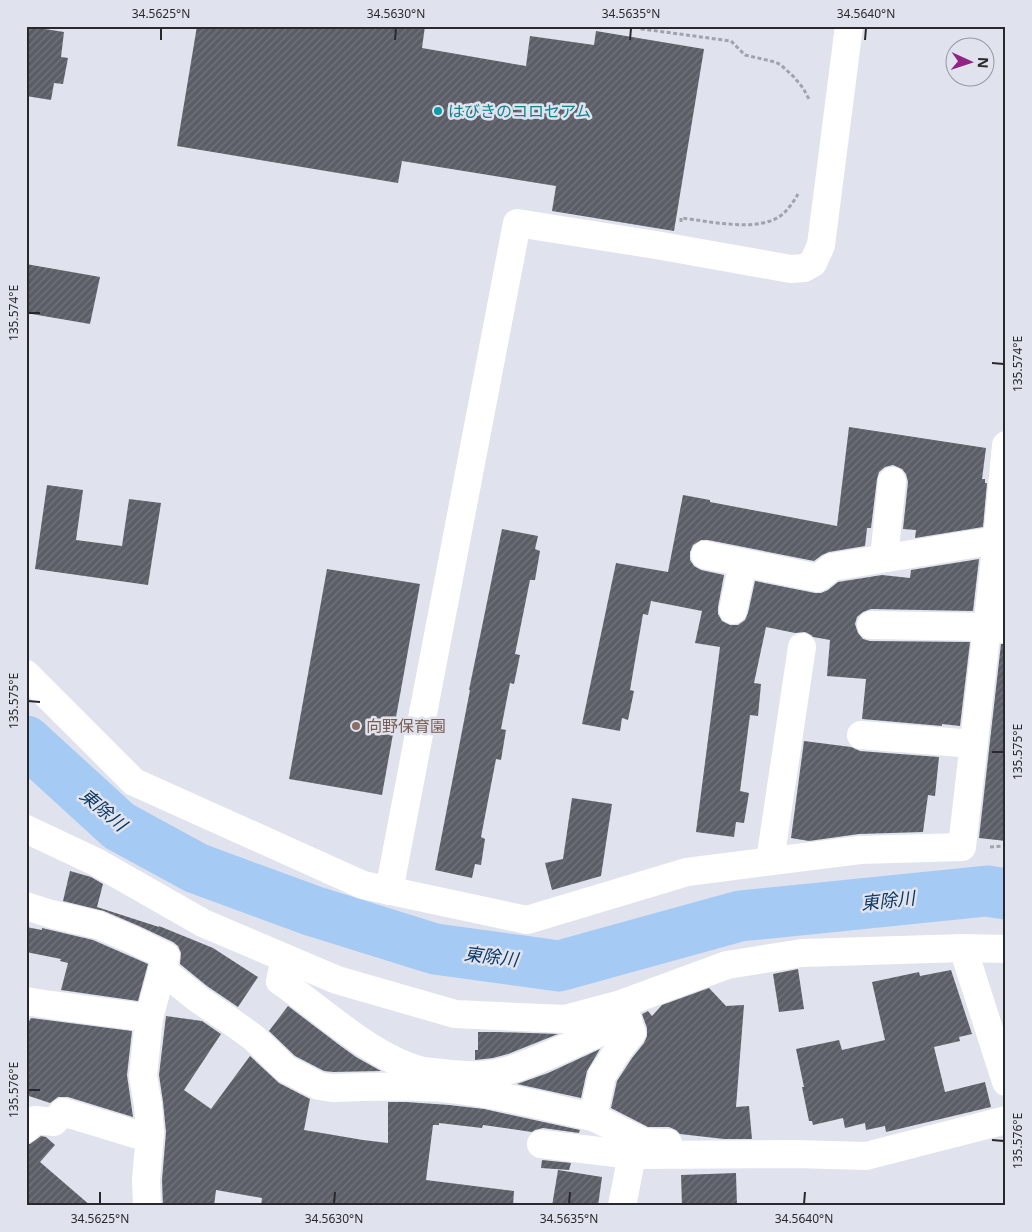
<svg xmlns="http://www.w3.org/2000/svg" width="1032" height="1232" font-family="'Noto Sans','Noto Sans JP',sans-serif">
  <defs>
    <pattern id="building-hatch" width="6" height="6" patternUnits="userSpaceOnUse" patternTransform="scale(1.25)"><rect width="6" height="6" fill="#5b5e67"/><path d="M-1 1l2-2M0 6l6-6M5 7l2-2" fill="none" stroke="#74767d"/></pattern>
  </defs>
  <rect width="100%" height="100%" fill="#e0e3ed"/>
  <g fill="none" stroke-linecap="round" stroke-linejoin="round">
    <polyline stroke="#a5caf4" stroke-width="51" points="26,741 119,826 196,868 313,911 435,949 559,966 740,916 987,891 1006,894"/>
  </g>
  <g fill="url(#building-hatch)">
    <polygon points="26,26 64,32 61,57 68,58 63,84 54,83 51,100 26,96"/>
    <polygon points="197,26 425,26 422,48 526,66 530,36 594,45 596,31 704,49 674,231 552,211 556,186 402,161 398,183 177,146"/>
    <polygon points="26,264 100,277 90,324 26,313"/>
    <polygon points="849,427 986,448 982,479 985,479 985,483 987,483 983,527 915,538 916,530 903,529 908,482 906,474 902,469 893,465 885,467 879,472 877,479 871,528 867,528 865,546 829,552 822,555 814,561 708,540 701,540 693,545 690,552 690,560 694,566 701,570 724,575 718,607 718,614 722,621 730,625 738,625 745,620 748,613 755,581 815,593 821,593 828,590 838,582 882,575 910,578 911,570 979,559 973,611 871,609 863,612 857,617 855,624 858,633 863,639 870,641 970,642 960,726 942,724 942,726 862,719 866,679 827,676 830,640 813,637 811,635 805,632 795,633 766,627 754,683 761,684 758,716 750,715 740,791 749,793 744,823 736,822 734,837 696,832 720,647 695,643 702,611 651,601 648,615 643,614 630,690 634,691 628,720 622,718 620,731 582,724 616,563 668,572 683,495 710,500 710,502 837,526"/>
    <polygon points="47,485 83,490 76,540 122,546 129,499 161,503 148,585 35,569"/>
    <polygon points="502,529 538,536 535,549 540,551 535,580 530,580 515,654 520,655 514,684 510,683 501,729 506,730 501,760 496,759 481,837 485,839 481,865 475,864 472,878 435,870 470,690 469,690"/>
    <polygon points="327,569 420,584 382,795 289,779"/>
    <polygon points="1001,644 1006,644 1006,841 979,838"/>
    <polygon points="804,741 851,747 860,751 939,757 935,796 928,795 923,832 859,834 809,841 791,838"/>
    <polygon points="572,798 612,804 601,876 552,890 545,863 563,859"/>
    <polygon points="70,871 91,877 103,884 97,907 159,927 159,926 213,948 258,977 238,1007 207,986 180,964 181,953 178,946 173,942 139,926 104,911 63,901"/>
    <polygon points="26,927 42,930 42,928 93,940 148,964 138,1001 61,990 68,963 60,961 61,959 26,952"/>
    <polygon points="798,969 804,1009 779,1012 773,974"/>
    <polygon points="951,970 972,1034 959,1037 960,1041 934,1047 945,1092 985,1082 991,1107 886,1132 885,1126 866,1130 865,1123 845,1128 843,1118 813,1125 812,1121 809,1121 802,1087 804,1087 796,1049 839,1040 842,1050 885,1040 872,982 919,972 920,976"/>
    <polygon points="709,988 726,1006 744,1005 736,1107 749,1106 752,1139 724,1139 680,1134 676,1130 669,1127 648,1127 611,1108 617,1081 632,1058 644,1043 647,1036 647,1028 642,1014 648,1011 652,1016 662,1005"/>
    <polygon points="288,1006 338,1044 356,1057 381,1071 333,1072 324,1071 295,1056 269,1031"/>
    <polygon points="166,1016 202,1021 221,1034 184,1090 211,1109 250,1056 279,1083 310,1099 304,1130 363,1140 388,1143 388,1102 406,1102 449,1105 484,1109 580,1130 579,1133 543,1128 535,1130 532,1132 483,1125 482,1128 439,1123 439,1125 433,1125 426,1180 514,1191 513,1206 261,1206 262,1198 216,1190 214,1206 163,1206 162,1180 166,1132 163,1102 159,1075"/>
    <polygon points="31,1018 132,1031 127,1075 133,1117 68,1097 58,1097 50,1103 26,1095 26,1026"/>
    <polygon points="478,1032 498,1032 558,1034 508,1054 493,1058 475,1060 475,1050 478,1050"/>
    <polygon points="600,1049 587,1071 581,1098 517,1084 548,1073"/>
    <polygon points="41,1136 46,1137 55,1145 40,1162 91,1206 26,1206 26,1144 30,1144"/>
    <polygon points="542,1160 571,1163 569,1170 541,1168"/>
    <polygon points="558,1170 602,1177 598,1206 552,1206"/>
    <polygon points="736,1173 737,1206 682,1206 681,1175"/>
  </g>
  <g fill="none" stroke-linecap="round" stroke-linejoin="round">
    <g stroke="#a0a3ab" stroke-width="3" stroke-dasharray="4 2.5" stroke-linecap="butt">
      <polyline points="635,26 642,29 731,41 745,55 775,62 781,65 794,77 803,88 810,101"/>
      <path d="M681 222V218C710 221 761 234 784 213 789 208 794 201 798 194"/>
      <polyline points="990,847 1006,846"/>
    </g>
    <g stroke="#fff" stroke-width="28">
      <polyline points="705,555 818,578 832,567 997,540"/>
      <polyline points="884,558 892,481"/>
      <polyline points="733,610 743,563"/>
      <polyline points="871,625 987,627 1004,629"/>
      <polyline points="26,674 134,782 363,885 527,920 687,872 860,850 962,847 997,540 1006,445"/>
      <polyline points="861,735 974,744"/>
      <polyline points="26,829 96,862 203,923 337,980 455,1014 565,1019 621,1004 727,965 802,953 963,948 1006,949"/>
      <polyline points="770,861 802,647"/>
      <polyline points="389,891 517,223 656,245 791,269 804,268 813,263 821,245 849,26"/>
      <polyline points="26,906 51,914 98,925 133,940 166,956 149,1018 143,1076 148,1105 150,1133 146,1180 147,1206"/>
      <polyline points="963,948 1006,1082"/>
      <path d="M285 958 280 981C322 1010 370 1056 419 1070 426 1072 434 1072 442 1073 466 1076 489 1077 513 1069 552 1056 589 1036 628 1020"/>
      <path d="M162 970 198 999 229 1020 254 1038 286 1069 319 1086 332 1088C371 1087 411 1085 451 1089 499 1094 546 1107 593 1117"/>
      <polyline points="26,1001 51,1005 149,1018"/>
      <polyline points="624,1010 632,1033 619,1049 602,1075 593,1117 644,1142 668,1143"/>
      <polyline points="26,1129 35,1120 54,1122 63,1112 135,1134 150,1133"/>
      <polyline points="541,1144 632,1155 795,1154 866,1156 1006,1120"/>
      <polyline points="622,1206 632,1155"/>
    </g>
  </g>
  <path fill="none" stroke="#28292d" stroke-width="2" d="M161 40V28M395 40 396 28M630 40 631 28M865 40 866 28M28 313H40M992 363 1004 364M28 701 40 702M992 752H1004M28 1090H40M992 1140 1004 1141M100 1204V1192M334 1204 335 1192M569 1204 570 1192M804 1204 805 1192"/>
  <circle fill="#0f9aa8" stroke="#e0e3ed" stroke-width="2" cx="438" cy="111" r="5"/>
  <circle fill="#8d6e63" stroke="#e0e3ed" stroke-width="2" cx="356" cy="726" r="5"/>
  <g text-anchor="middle" stroke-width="5" stroke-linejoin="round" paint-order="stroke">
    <g font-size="16" fill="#0d838f" stroke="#e0e3ed" text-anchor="start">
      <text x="448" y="117">はびきのコロセアム</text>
    </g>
    <g font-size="16" fill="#785e54" stroke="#e0e3ed" text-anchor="start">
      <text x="366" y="732">向野保育園</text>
    </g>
    <g font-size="18" font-style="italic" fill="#083762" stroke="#e0e3ed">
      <text transform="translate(103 810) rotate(40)" y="6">東除川</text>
      <text transform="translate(888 901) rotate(-6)" y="6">東除川</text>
      <text transform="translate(491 957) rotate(7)" y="6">東除川</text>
    </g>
  </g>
  <rect width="1032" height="1232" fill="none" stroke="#e0e3ed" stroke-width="55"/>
  <g transform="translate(970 62) rotate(93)"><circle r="24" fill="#e0e3ed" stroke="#9699a0"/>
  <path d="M0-4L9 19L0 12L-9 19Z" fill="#902384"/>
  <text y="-8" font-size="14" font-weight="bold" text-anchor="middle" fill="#28292d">N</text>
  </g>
  <rect x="28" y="28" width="976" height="1176" fill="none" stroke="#28292d" stroke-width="2"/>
  <g font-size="12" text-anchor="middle" fill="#28292d">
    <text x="161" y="18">34.5625°N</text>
    <text x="396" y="18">34.5630°N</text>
    <text x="631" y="18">34.5635°N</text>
    <text x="866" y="18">34.5640°N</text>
    <text transform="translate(14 313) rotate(-90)" y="4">135.574°E</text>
    <text transform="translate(1018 364) rotate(-90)" y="4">135.574°E</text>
    <text transform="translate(14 701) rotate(-90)" y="4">135.575°E</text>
    <text transform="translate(1018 752) rotate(-90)" y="4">135.575°E</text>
    <text transform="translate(14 1090) rotate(-90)" y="4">135.576°E</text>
    <text transform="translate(1018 1141) rotate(-90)" y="4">135.576°E</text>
    <text x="100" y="1223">34.5625°N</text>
    <text x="334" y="1223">34.5630°N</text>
    <text x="569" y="1223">34.5635°N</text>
    <text x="804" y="1223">34.5640°N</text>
  </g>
</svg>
